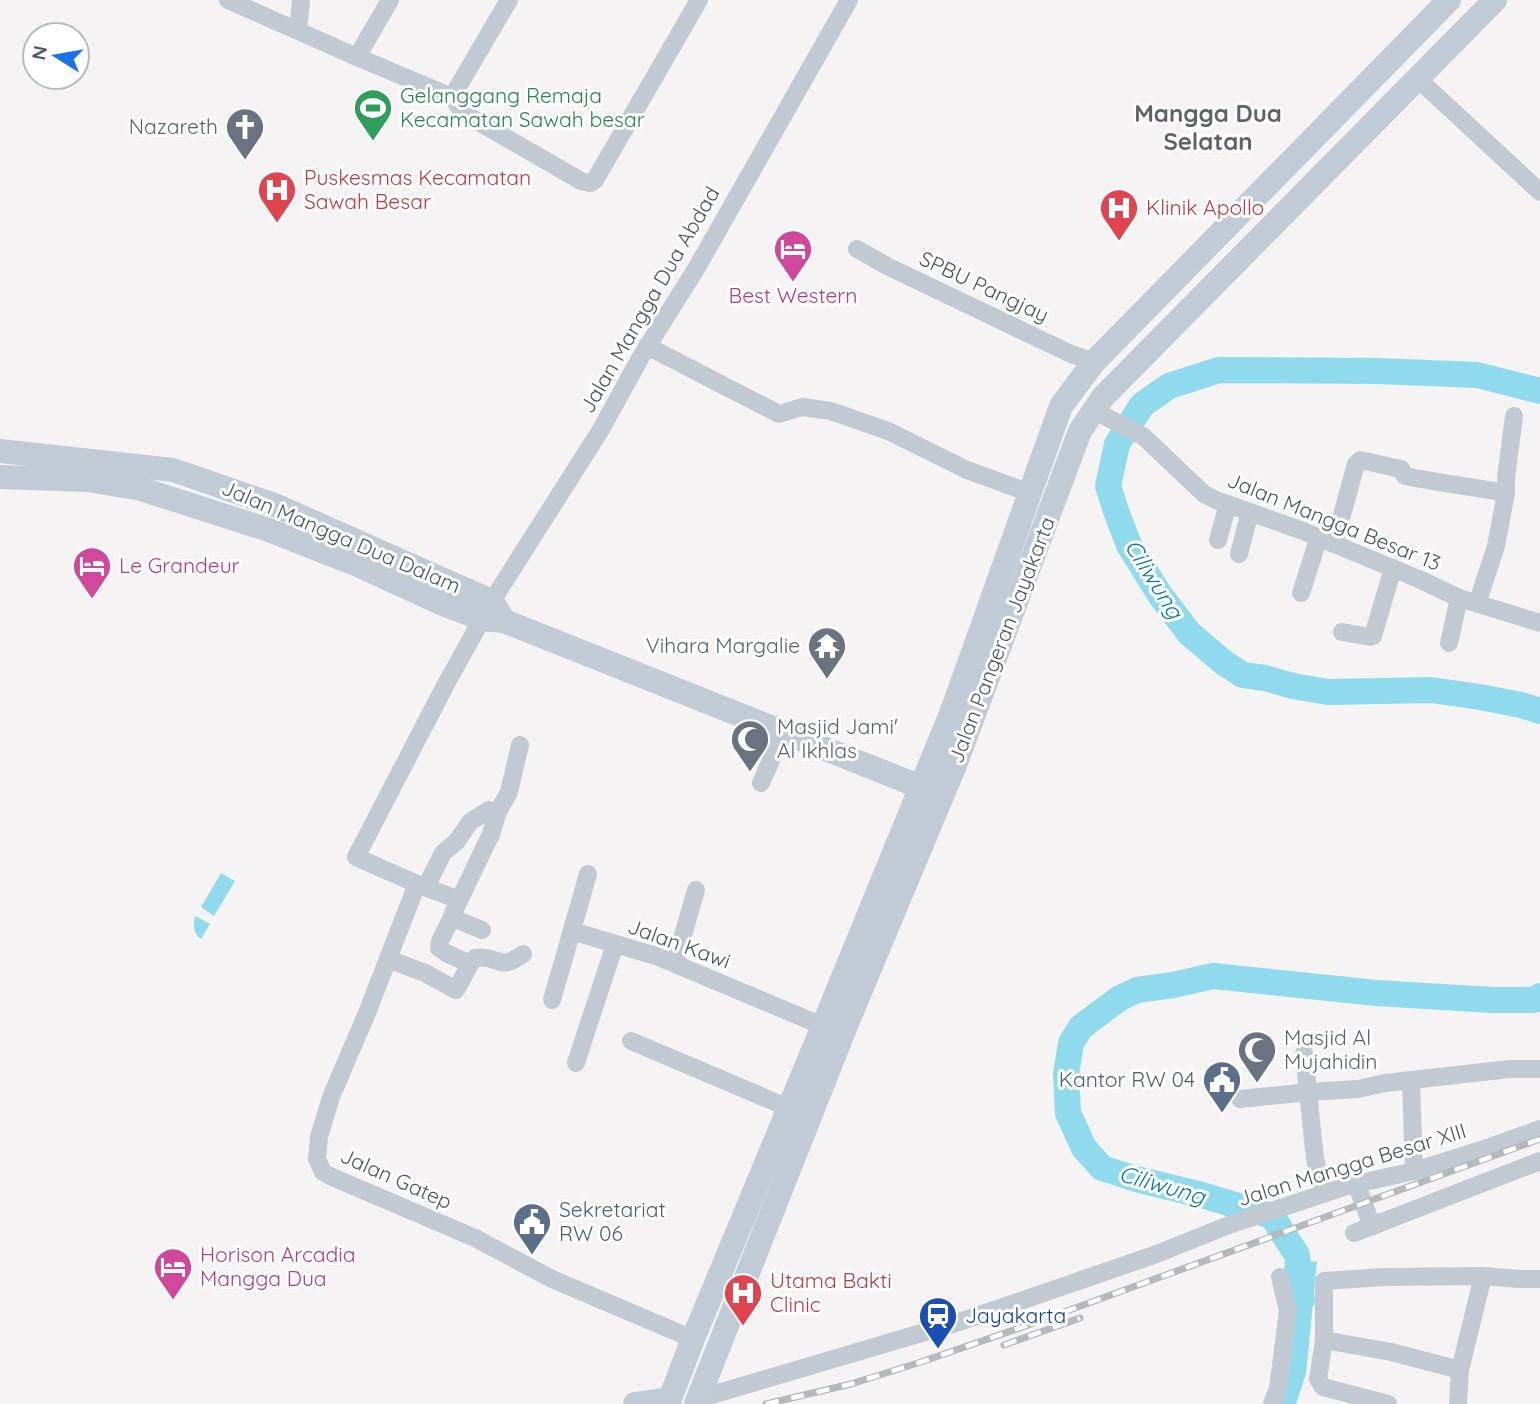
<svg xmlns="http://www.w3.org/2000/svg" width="1540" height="1404" font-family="Quicksand,sans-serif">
  <rect width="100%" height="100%" fill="#f5f3f3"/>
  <g fill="#90daee">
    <polygon points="221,873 235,881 214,916 201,907"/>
    <path d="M195 916 210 924 201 939C193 933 193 925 195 916Z"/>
    <polygon points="1317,1261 1306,1374 1296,1404 1275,1404 1292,1312 1284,1266"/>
  </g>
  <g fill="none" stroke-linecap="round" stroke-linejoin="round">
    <g stroke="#90daee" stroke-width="26">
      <polyline points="1540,391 1477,375 1378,371 1219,370 1169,386 1142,405 1117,444 1108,486 1117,514 1129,545 1160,595 1189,633 1223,662 1243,675 1265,678 1293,686 1328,692 1431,690 1480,697 1521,705 1540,711"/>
      <polyline points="1302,1300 1297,1255 1272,1216 1202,1195 1136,1179 1102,1168 1084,1148 1068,1113 1066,1074 1071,1043 1081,1027 1120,998 1137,990 1173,985 1213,976 1376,993 1492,1000 1534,1000 1540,996"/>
    </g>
    <g stroke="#c1cad2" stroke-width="18">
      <polyline points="228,0 357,57 452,97 462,111 475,120 581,181 590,183 595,180 699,0"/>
      <polyline points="298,30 301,0"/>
      <polyline points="357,57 390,0"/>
      <polyline points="1417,78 1540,192"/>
      <polyline points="452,97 509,0"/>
      <polyline points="857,249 887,266 1071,354 1094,362"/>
      <polyline points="647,346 779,414 802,407 831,411 888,431 967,470 1030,493"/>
      <polyline points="1093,410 1143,436 1204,494 1216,500 1303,531 1421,580 1459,598 1540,623"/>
      <polyline points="1506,493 1506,478 1514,416"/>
      <polyline points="1218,540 1228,504"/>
      <path d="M1334 544 1356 464 1360 460 1401 469 1405 476C1439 483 1473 487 1506 493L1496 546 1477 604"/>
      <polyline points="1239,554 1250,512"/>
      <polyline points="1301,593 1319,537"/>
      <polyline points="1342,632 1370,637 1373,636 1393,568"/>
      <polyline points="1449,643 1459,598"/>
      <polyline points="761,783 783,733"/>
      <polyline points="417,884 367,1013 331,1097 319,1137 317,1159 323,1172 332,1177 475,1238 552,1279 693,1339"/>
      <polyline points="426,887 443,853 457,841 470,822 489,810 498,812"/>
      <polyline points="459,900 417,884 356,857 446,684 492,601 600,431 642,355 696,269 849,0"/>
      <polyline points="452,917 440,941 439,948 446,953 470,964"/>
      <polyline points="482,930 455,919 452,917 453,913 491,834 498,812 509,792 520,745"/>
      <polyline points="572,931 656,956 823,1026"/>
      <path d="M388 959 425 973 456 990 470 964 475 958C500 954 497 973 523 954"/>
      <polyline points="675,963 696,890"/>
      <polyline points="552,1000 588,874"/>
      <polyline points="631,1041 789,1108"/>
      <polyline points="1304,1053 1315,1159 1321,1183"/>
      <polyline points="576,1063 615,944"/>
      <polyline points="1411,1081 1414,1171"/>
      <polyline points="1240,1099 1309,1092 1358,1089 1385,1083 1474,1073 1510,1069 1540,1069"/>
      <polyline points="1356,1183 1372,1226"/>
      <polyline points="1354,1233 1540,1161"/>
      <polyline points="1324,1340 1391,1352 1460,1370"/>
      <polyline points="698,1399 962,1321 1154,1255 1229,1225 1347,1186 1414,1171 1484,1149 1540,1129"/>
      <polyline points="1272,1404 1278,1388 1288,1311 1280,1277"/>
      <polyline points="1388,1404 1323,1387 1318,1379 1324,1340 1324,1281 1384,1277 1483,1276 1519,1279 1540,1279"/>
      <polyline points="1458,1404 1460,1370 1483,1276"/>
    </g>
    <g stroke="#c1cbd6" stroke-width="24">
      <polyline points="0,451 173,470 277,506 464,589 492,601 504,621"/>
      <polyline points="0,477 88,480 141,489 269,530 358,565 443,604 482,619 504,621 921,787"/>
      <polyline points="635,1404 669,1399"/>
      <polyline points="668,1404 693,1339 823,1026 952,711 1061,406 1094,362 1449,0"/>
      <polyline points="696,1404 845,1028 955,765 1080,431 1103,397 1495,0"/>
    </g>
    <g stroke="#b5b8bd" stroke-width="7">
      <g id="rail">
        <polyline points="1004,1345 1080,1318"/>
        <polyline points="766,1404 851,1384 921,1362 1031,1324 1540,1139"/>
      </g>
    </g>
    <use href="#rail" stroke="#fff" stroke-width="4.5" stroke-dasharray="13" stroke-linecap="butt"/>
  </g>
  <defs>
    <g id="stadium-pin" transform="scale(2.0125)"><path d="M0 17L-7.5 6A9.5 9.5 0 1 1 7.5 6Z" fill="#2e9e5b" stroke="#fff"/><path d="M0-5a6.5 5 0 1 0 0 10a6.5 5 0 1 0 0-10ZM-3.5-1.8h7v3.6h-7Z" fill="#fff"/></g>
    <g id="church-pin" transform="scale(2.0125)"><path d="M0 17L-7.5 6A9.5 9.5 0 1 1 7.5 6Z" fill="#6b7280" stroke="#fff"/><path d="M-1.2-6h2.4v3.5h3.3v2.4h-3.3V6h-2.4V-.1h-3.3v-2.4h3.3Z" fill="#fff"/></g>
    <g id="hospital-pin" transform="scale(2.0125)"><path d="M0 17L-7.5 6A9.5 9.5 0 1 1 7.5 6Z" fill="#e0444e" stroke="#fff"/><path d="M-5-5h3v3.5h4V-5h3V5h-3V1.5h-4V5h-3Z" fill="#fff"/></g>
    <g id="hotel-pin" transform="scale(2.0125)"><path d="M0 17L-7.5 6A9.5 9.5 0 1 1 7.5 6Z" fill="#d1479c" stroke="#fff"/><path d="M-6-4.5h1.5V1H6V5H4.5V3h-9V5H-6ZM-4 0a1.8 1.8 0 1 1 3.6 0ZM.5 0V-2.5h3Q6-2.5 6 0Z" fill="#fff"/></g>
    <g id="temple-pin" transform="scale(2.0125)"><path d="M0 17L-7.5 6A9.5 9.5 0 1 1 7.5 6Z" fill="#6b7280" stroke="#fff"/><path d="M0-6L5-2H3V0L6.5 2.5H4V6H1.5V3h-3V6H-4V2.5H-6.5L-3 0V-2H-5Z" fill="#fff"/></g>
    <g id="mosque-pin" transform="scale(2.0125)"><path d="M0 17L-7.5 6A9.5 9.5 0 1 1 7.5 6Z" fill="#6b7280" stroke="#fff"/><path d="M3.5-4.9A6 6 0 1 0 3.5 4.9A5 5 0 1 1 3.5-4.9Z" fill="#fff"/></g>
    <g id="civic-pin" transform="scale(2.0125)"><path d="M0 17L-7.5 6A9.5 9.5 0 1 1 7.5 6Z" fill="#5c6f8a" stroke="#fff"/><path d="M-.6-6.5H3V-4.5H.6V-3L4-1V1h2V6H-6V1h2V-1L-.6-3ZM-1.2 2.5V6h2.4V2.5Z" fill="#fff"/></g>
    <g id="station-pin" transform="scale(2.0125)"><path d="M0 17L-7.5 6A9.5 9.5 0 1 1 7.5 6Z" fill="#1a4fb4" stroke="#fff"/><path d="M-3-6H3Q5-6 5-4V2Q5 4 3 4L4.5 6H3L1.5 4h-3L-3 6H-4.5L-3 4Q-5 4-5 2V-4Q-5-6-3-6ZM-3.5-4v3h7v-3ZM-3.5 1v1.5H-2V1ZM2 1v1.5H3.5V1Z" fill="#fff"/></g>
  </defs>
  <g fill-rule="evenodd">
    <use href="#stadium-pin" x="373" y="108"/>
    <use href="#church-pin" x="245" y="127"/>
    <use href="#hospital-pin" x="277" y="190"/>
    <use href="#hospital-pin" x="1119" y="208"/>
    <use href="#hotel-pin" x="793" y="249"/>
    <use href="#hotel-pin" x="92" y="566"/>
    <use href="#temple-pin" x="827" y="646"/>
    <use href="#mosque-pin" x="750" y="739"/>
    <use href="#mosque-pin" x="1257" y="1050"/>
    <use href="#civic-pin" x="1222" y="1080"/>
    <use href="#civic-pin" x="532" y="1222"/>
    <use href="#hotel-pin" x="173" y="1267"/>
    <use href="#hospital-pin" x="743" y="1293"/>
    <use href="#station-pin" x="938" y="1316"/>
  </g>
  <g text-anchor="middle" stroke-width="6" stroke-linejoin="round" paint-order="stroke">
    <g font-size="21" fill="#27864d" stroke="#fff" text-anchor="start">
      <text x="400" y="103">Gelanggang Remaja<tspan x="400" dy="24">Kecamatan Sawah besar</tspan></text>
    </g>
    <g font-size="21" fill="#5b616d" stroke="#fff" text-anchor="end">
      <text x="218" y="134">Nazareth</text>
      <text x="800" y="653">Vihara Margalie</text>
      <text x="777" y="734" text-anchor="start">Masjid Jami'<tspan x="777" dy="24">Al Ikhlas</tspan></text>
      <text x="1284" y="1045" text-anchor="start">Masjid Al<tspan x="1284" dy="24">Mujahidin</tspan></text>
    </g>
    <g font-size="21" fill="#be3a42" stroke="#fff" text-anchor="start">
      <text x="304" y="185">Puskesmas Kecamatan<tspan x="304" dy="24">Sawah Besar</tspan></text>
      <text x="1146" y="215">Klinik Apollo</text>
      <text x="770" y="1288">Utama Bakti<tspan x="770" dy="24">Clinic</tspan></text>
    </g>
    <g font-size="21" fill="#4a5661" stroke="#fff">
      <text transform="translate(984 287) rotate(25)" y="7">SPBU Pangjay</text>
      <text transform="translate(650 300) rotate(-60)" y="7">Jalan Mangga Dua Abdad</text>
      <text transform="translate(1334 522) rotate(22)" y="7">Jalan Mangga Besar 13</text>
      <text transform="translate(341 537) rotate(23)" y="7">Jalan Mangga Dua Dalam</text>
      <text transform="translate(1002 640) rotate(-69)" y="7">Jalan Pangeran Jayakarta</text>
      <text transform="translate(679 944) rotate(20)" y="7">Jalan Kawi</text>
      <text transform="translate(1352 1165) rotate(-17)" y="7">Jalan Mangga Besar XIII</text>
      <text transform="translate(396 1179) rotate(24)" y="7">Jalan Gatep</text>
    </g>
    <g font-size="21" fill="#b23c85" stroke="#fff" text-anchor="start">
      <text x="793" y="303" text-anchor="middle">Best Western</text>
      <text x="119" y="573">Le Grandeur</text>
      <text x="200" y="1262">Horison Arcadia<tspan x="200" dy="24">Mangga Dua</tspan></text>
    </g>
    <g font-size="21" fill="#4e5e75" stroke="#fff" text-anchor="end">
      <text x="1195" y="1087">Kantor RW 04</text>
      <text x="559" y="1217" text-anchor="start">Sekretariat<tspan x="559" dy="24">RW 06</tspan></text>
    </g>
    <g font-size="21" fill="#164399" stroke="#fff" text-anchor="start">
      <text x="965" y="1323">Jayakarta</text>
    </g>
    <g font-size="23" font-style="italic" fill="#0c7c9b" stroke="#fff">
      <text transform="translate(1154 579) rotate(58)" y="8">Ciliwung</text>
      <text transform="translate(1162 1185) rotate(16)" y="8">Ciliwung</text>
    </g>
    <g font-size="24" font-weight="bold" fill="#5f6368" stroke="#fff">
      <text x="1208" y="122">Mangga Dua<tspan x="1208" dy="28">Selatan</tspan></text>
    </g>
  </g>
  <g transform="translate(56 56) rotate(281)"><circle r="33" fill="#ffffff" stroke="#b7bbc0" stroke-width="2"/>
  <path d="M0-5L12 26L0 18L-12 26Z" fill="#1a73e8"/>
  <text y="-10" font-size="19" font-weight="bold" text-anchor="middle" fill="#4a5661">N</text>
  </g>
</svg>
